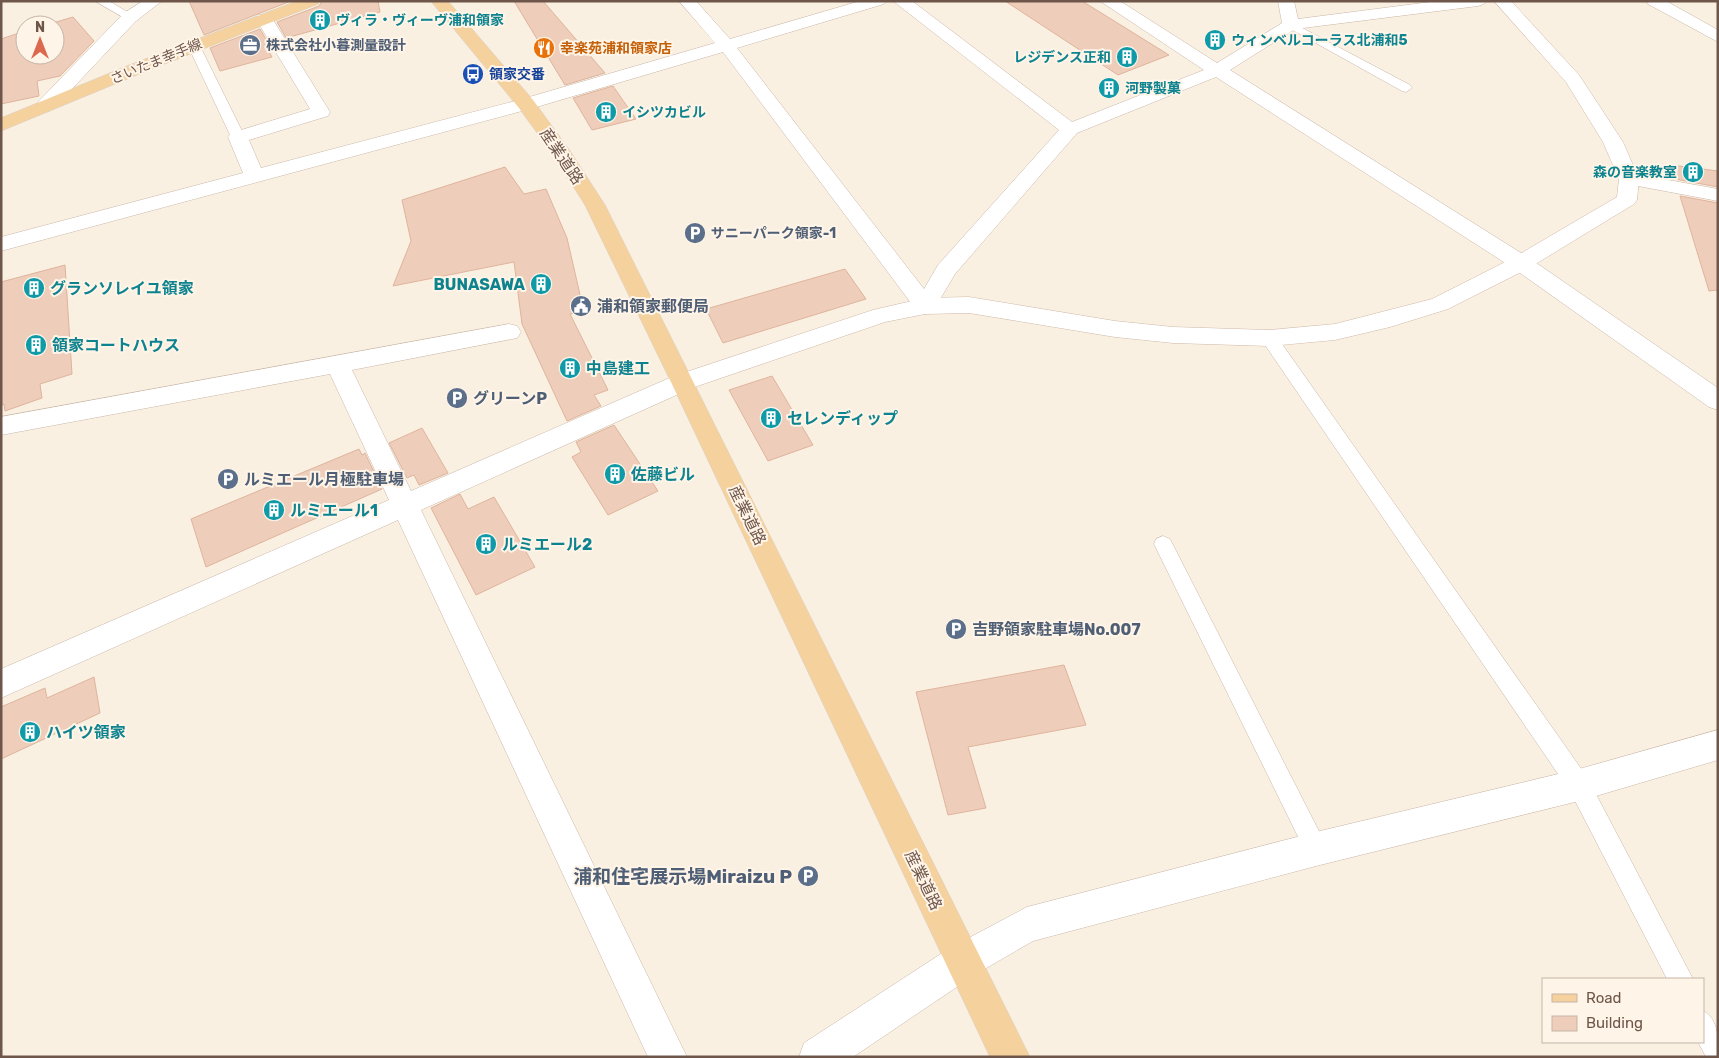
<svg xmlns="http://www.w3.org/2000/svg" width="1719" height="1058" font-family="Rubik,'Noto Sans JP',sans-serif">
  <rect width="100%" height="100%" fill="#faf0e1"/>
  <g fill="#eecdbb" stroke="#dfb49c">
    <polygon points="189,1 291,1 204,35"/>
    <polygon points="322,1 378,1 380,12 286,38 277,22 319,6"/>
    <polygon points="514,1 543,1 605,73 565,85"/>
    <polygon points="1005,1 1082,1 1169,55 1118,75"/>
    <polygon points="73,17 94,41 60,76 37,81 39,96 1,104 1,39 25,31 25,55 55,55 55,25 46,25"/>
    <polygon points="260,29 268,43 265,44 272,57 220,71 210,48"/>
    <polygon points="613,86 636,119 592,130 573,98"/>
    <polygon points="1671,165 1718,171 1718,187 1675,179"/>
    <polygon points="505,167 524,194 546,189 567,238 584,312 570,314 608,390 594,395 601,406 567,421 522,324 514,262 393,286 411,241 402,200"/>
    <polygon points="1680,196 1718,203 1718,290 1709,291"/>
    <polygon points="65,265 72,374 40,384 42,398 5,411 4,404 1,405 1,282"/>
    <polygon points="845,269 866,299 723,343 706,309"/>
    <polygon points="772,376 813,445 768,461 729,390"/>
    <polygon points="614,425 658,491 608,515 572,457 581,452 576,442"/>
    <polygon points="422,428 448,473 419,485 414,475 407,478 389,443"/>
    <polygon points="359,449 362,455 365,453 382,489 206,567 191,519"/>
    <polygon points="460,494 468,509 494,497 535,567 476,595 431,508"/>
    <polygon points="1064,665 1086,725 968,747 986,808 948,815 916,692"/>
    <polygon points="94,677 100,713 1,759 1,707 45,688 47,698"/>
  </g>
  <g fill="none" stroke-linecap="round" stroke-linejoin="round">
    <g stroke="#c9b7a9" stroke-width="1">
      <g id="lane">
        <polygon points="95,1 109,1 136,17 134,19 126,19"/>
        <polygon points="1291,22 1410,85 1412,88 1406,92 1402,91 1287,27 1285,25 1287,23"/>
        <polygon points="194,42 200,46 245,137 243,140 238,141 231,137 188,46"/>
        <polygon points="1269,332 1275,334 1587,777 1693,979 1667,979 1571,793 1263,342 1261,338 1263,334"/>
        <polygon points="1163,536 1170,539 1324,841 1328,849 1324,857 1316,861 1308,857 1154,544 1156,539"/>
        <path d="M1703 1011C1719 1019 1718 1039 1718 1057H1706L1698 1042H1703Z"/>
      </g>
    </g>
    <g stroke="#c9b7a9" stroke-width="1">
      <g id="street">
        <polygon points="143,1 162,1 136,21 52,110 45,112 38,110 36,106 38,102 124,13"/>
        <polygon points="679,1 696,1 730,39 860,1 886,1 884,4 737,48 924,289 938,265 1059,130 893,1 912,1 1072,122 1204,70 1100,1 1120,1 1217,63 1282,23 1278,1 1294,1 1298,19 1438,1 1486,1 1484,4 1478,6 1295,29 1230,70 1529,258 1718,388 1718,410 1709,407 1513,268 1216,77 1077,133 955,274 933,311 925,314 917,311 723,52 533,108 1,251 1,237 243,173 228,137 231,133 310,109 256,19 258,15 270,15 330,112 328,116 249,140 261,168 519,100 715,43"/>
        <polygon points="1646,1 1666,1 1718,30 1718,42 1648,4"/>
        <polygon points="1629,173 1718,189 1718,201 1622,183 1619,179 1622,175"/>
        <polygon points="509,324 517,326 521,332 517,338 352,370 411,491 674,376 683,373 692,376 695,382 692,388 421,510 687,1057 648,1057 398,520 1,698 1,669 389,500 330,374 1,435 1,417"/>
        <polygon points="1718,730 1718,760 1579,801 1316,866 1033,941 976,974 853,1057 799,1057 804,1043 950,948 1027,907 1316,832 1579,769"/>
      </g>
    </g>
    <g stroke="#cfb9a9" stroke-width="1">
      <polygon id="secondary" points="1494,1 1511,1 1579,75 1623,142 1639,179 1637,200 1634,204 1529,268 1448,309 1390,327 1335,340 1269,346 1173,343 1115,337 969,313 925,314 885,322 683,391 674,388 671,382 674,376 873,310 925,298 969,297 1115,321 1173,327 1269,330 1335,324 1432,299 1513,258 1617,197 1619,179 1603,142 1566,82"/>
    </g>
    <g stroke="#d7d0cc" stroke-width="1">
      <g id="primary">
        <polygon points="297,1 320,1 318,4 139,74 1,131 1,118 127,66"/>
        <polygon points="431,1 448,1 533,100 570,151 605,205 1030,1057 990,1057 671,382 585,205 554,156 519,108"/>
      </g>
    </g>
    <use href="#lane" fill="#fff" fill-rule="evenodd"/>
    <use href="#street" fill="#fff" fill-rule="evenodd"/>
    <use href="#secondary" fill="#fff" fill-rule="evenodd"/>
    <use href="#primary" fill="#f5d19d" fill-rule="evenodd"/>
  </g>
  <defs>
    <g id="building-disc" transform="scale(1.125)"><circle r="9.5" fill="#0f9aa8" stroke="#fef4e7"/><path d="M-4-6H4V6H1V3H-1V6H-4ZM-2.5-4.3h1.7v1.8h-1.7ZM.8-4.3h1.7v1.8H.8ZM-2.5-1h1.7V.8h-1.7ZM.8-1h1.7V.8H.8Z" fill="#fff"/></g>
    <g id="office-disc" transform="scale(1.125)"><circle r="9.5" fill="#5c6f8a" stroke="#fef4e7"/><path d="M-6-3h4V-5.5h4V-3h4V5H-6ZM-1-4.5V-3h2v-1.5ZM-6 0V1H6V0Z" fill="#fff"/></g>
    <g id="restaurant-disc" transform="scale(1.125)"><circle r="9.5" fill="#e8710a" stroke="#fef4e7"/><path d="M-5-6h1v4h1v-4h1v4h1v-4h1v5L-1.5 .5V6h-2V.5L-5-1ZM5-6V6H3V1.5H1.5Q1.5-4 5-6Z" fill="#fff"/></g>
    <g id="bus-disc" transform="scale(1.125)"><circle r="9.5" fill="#1a4fb4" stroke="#fef4e7"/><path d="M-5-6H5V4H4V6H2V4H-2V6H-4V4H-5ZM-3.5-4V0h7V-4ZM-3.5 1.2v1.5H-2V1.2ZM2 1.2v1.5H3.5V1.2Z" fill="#fff"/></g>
    <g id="parking-disc" transform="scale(1.125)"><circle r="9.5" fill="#5c6f8a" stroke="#fef4e7"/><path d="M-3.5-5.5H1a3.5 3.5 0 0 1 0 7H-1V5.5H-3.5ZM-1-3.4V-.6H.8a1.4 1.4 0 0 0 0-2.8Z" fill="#fff"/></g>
    <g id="civic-disc" transform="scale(1.125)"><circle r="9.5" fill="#5c6f8a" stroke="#fef4e7"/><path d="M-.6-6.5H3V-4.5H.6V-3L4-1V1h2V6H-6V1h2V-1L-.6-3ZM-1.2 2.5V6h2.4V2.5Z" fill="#fff"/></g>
  </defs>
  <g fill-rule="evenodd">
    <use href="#building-disc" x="320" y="20"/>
    <use href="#building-disc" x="1215" y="40"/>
    <use href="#office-disc" x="250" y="45"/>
    <use href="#restaurant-disc" x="544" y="48"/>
    <use href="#building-disc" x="1127" y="57"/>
    <use href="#bus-disc" x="473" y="74"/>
    <use href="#building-disc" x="1109" y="88"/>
    <use href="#building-disc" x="606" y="112"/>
    <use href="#building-disc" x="1693" y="172"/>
    <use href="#parking-disc" x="695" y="233"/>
    <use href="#building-disc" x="541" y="284"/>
    <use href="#building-disc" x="34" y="288"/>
    <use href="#civic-disc" x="581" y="306"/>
    <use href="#building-disc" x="36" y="345"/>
    <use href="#building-disc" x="570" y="368"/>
    <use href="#parking-disc" x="457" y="398"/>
    <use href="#building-disc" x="771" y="418"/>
    <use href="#building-disc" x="615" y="474"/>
    <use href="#parking-disc" x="228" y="479"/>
    <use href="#building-disc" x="274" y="510"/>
    <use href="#building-disc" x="486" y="544"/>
    <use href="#parking-disc" x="956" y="629"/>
    <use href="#building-disc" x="30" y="732"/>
    <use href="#parking-disc" x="808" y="876"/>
  </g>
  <g text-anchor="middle" stroke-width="4" stroke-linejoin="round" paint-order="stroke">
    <g font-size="14" font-weight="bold" fill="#0d838f" stroke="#fef4e7" text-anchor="start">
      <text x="336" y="25">ヴィラ・ヴィーヴ浦和領家</text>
      <text x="1231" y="45">ウィンベルコーラス北浦和5</text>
      <text x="1111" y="62" text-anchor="end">レジデンス正和</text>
      <text x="1125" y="93">河野製菓</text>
      <text x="622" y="117">イシツカビル</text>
      <text x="1677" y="177" text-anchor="end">森の音楽教室</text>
    </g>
    <g font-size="14" font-weight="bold" fill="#4e5e75" stroke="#fef4e7" text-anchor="start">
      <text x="266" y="50">株式会社小暮測量設計</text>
      <text x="711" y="238">サニーパーク領家-1</text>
    </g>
    <g font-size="14" font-weight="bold" fill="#c56008" stroke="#fef4e7" text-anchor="start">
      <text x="560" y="53">幸楽苑浦和領家店</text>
    </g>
    <g font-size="14" fill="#6f564a" stroke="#fef4e7">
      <text transform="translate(156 61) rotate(-22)" y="5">さいたま幸手線</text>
    </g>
    <g font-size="14" font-weight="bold" fill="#164399" stroke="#fef4e7" text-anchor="start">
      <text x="489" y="79">領家交番</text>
    </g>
    <g font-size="16" fill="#6f564a" stroke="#fef4e7">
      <text transform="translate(562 156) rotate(56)" y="6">産業道路</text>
      <text transform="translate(748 515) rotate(64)" y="6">産業道路</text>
      <text transform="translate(924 880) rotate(64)" y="6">産業道路</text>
    </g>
    <g font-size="16" font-weight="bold" fill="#0d838f" stroke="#fef4e7" text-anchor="start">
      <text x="525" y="290" text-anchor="end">BUNASAWA</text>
      <text x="50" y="294">グランソレイユ領家</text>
      <text x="52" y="351">領家コートハウス</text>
      <text x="586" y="374">中島建工</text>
      <text x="787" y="424">セレンディップ</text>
      <text x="631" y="480">佐藤ビル</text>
      <text x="290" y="516">ルミエール1</text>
      <text x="502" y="550">ルミエール2</text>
      <text x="46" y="738">ハイツ領家</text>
    </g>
    <g font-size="16" font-weight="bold" fill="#4e5e75" stroke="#fef4e7" text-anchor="start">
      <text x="597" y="312">浦和領家郵便局</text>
      <text x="473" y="404">グリーンP</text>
      <text x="244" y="485">ルミエール月極駐車場</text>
      <text x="972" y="635">吉野領家駐車場No.007</text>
    </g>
    <g font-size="19" font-weight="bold" fill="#4e5e75" stroke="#fef4e7" text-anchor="end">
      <text x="792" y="883">浦和住宅展示場Miraizu P</text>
    </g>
  </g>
  <rect width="1719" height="1058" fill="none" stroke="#6f564a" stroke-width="5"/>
  <rect x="1542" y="978" width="162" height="65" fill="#fef4e7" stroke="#c5b5a8"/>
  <rect x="1552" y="994" width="25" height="8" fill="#f5d19d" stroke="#c5b5a8"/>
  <text x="1586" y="1003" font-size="15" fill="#6f564a">Road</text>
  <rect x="1552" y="1016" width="25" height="15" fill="#eecdbb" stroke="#c5b5a8"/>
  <text x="1586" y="1028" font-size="15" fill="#6f564a">Building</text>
  <g transform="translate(40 40)"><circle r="24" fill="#fef4e7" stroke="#c5b5a8"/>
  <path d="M0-4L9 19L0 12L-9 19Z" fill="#dc694e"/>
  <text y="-8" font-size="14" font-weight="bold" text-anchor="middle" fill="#6f564a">N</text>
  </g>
</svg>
